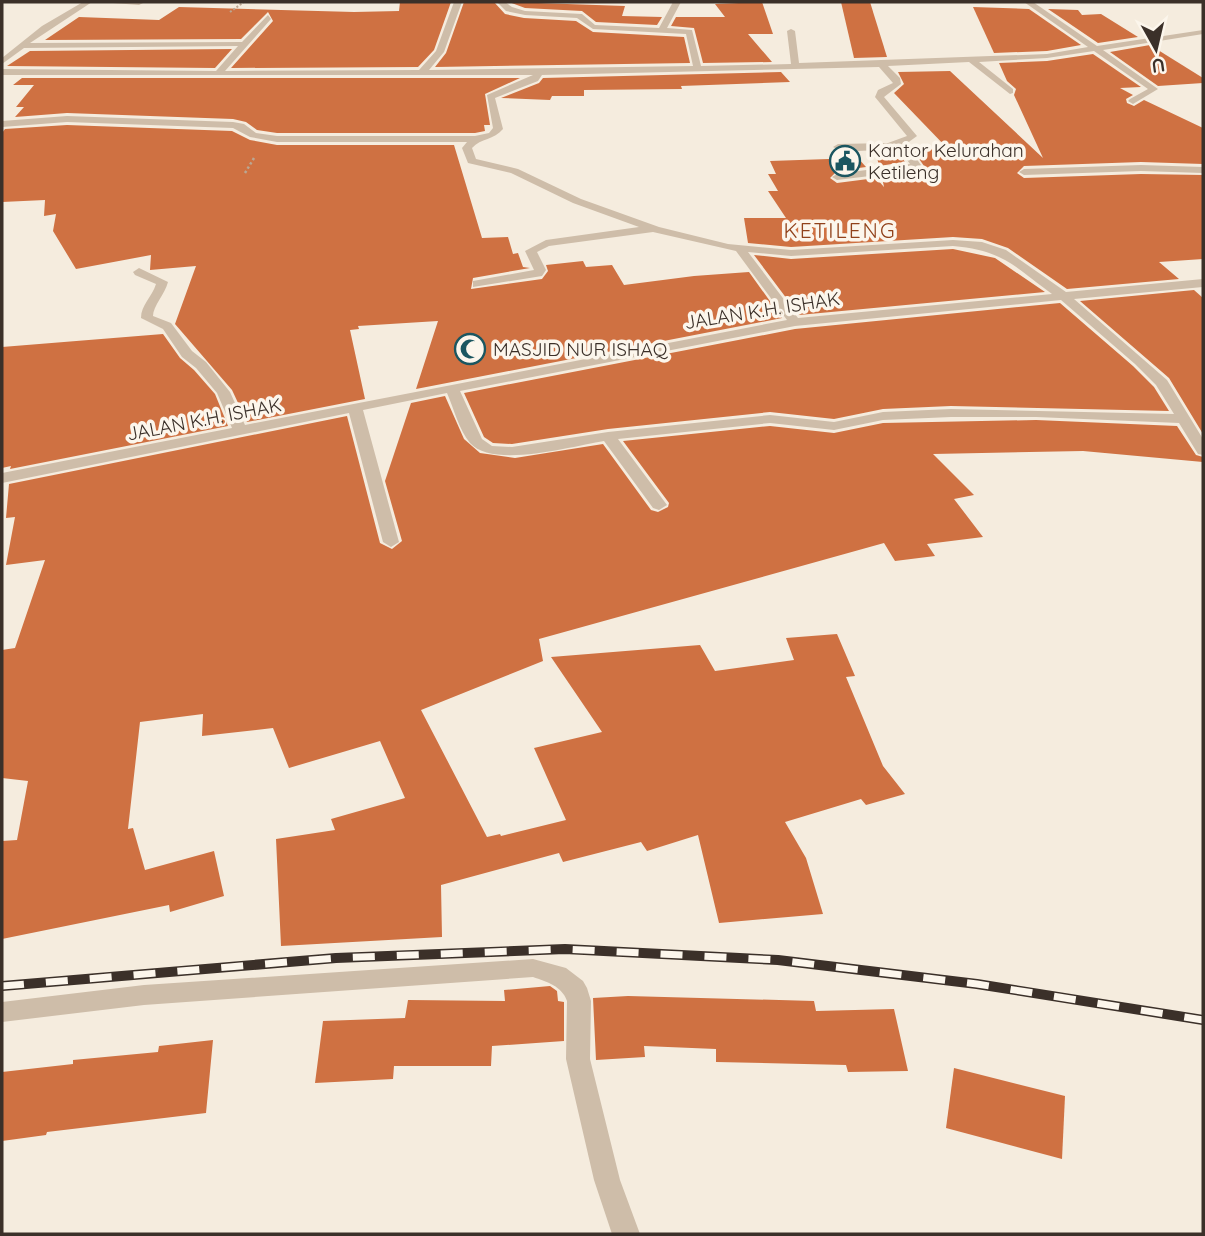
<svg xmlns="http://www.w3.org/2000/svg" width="1205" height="1236" font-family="Quicksand,sans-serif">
  <rect width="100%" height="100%" fill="#f5ecde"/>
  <g fill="#cf7142">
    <polygon points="400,2 451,2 434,50 418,67 231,68 273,21 268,12 241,39 45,40 79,17 159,20 179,7 354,12 399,11"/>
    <polygon points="464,2 494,2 505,14 524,18 576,21 593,32 684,37 690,63 435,67 446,53"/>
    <polygon points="509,2 625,6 622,16 662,17 657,25 596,22 582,11 525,8"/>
    <polygon points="762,2 773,34 748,34 772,62 703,63 694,28 671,26 676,17 725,17 715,4"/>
    <polygon points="841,2 870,2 887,57 854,58"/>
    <polygon points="973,7 1029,9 1081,45 1047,51 994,53"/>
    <polygon points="1048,9 1078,10 1082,15 1101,14 1138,37 1098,43"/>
    <polygon points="1150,45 1203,78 1203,83 1158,86 1110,52"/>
    <polygon points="232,49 215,68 7,66 30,51"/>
    <polygon points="1093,54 1141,87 1120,88 1133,95 1126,99 1127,103 1134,106 1144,100 1203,128 1203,164 1141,162 1024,166 1017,173 1024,178 1141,174 1203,175 1203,259 1159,262 1179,279 1067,289 1008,248 982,239 953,237 791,247 748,243 744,218 786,218 768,191 778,191 768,174 776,174 770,161 858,158 866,167 837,171 830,178 837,183 876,178 884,187 882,177 904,174 924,166 913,150 948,149 894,93 904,84 898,72 950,71 1043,158 1014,95 1016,89 1007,81 999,63 1047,61"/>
    <polygon points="781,72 790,82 681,86 682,89 584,90 584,96 552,96 550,100 501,98 539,83 543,78"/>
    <polygon points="22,78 520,78 485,94 490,125 484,125 485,131 475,133 277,133 257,130 246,122 233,119 67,113 15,117 24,107 16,107 34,85 13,85"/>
    <polygon points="67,125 232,131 250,140 277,145 454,145 482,238 508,237 513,254 518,253 523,267 530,268 473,278 471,289 542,279 548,271 546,265 583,261 586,267 612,265 624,285 694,276 749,272 782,318 416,389 438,321 358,326 359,329 350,330 365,399 247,422 232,390 175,324 196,266 150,270 151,255 76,269 53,231 56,214 44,216 45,200 2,202 2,133 5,129"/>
    <polygon points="891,151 897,151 905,162 879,166 876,153"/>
    <polygon points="953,249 995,258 1045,292 799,315 754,255 791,259"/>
    <polygon points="1194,290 1203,298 1203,434 1169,378 1080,301"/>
    <polygon points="1060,303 1133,366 1154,387 1169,411 951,406 883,409 834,419 770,412 608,429 512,444 493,443 484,437 464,393 795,329"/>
    <polygon points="163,334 180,358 194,370 215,394 228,426 10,469 11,466 2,468 2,347"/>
    <polygon points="445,396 464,439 480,453 515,458 603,444 651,510 658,512 668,507 669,503 623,441 770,426 834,433 883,423 1036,420 1177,426 1196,455 1203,457 1203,462 1083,451 933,454 974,495 954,499 983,537 927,544 935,556 895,561 884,543 539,639 543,661 421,710 487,837 500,834 501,836 566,820 534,748 602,732 551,657 700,645 715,671 794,660 786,638 837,634 855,676 846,677 883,766 905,794 866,805 861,799 785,822 806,858 823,914 719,923 698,835 647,851 641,842 563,862 559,853 441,885 442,937 281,946 276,839 335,830 331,819 405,798 380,741 289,768 273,728 202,736 203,714 140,722 128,829 133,828 145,870 214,851 224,896 170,912 169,905 2,939 2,841 17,840 28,781 2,778 2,650 15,648 45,560 6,565 15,517 6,518 9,484 347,416 380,543 392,549 402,541 385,481 411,403"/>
    <polygon points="550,986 557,991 558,1001 564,1002 564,1041 492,1046 491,1066 394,1066 393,1079 315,1083 323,1021 405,1018 408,1000 505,1001 504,990"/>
    <polygon points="628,996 814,1001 816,1011 894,1009 908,1071 848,1072 846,1065 716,1062 716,1049 644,1046 645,1057 596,1060 593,998"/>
    <polygon points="213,1040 206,1113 47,1132 46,1135 2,1141 2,1072 73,1064 73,1060 158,1052 159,1046"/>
    <polygon points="954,1068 1065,1096 1062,1159 946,1128"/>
  </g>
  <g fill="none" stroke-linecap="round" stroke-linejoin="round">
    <polyline stroke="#baa793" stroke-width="2" stroke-dasharray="2 2" stroke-linecap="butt" points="230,12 244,2"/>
    <polyline stroke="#baa793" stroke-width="2.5" stroke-dasharray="2.5 2.5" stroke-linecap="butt" points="245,173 254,158"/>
    <g fill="#cebda9" fill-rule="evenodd">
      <path d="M83 2H92L30 43 242 42 268 15 271 19 225 71 419 70 436 51 454 2H462L444 52 429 70 693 66 686 34 593 29 577 18 525 15 506 11 497 2H505L512 7 525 11 582 14 595 25 659 28 673 2H681L667 28 692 30 701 66 791 64 787 31 791 29 795 31 799 63 1047 54 1088 47 1024 2H1033L1097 46 1203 30V34L1103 50 1158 89 1133 104 1128 101 1130 99 1148 89 1094 51 1047 58 979 62 1013 89V93L1010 94 969 62 888 66 900 78 901 84 884 97 917 136 906 144 921 165 903 172 837 180 832 177 837 174 910 164 898 147C883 150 845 154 833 147L838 144 888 143 907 136 875 97 878 90 893 83 879 67 542 75 538 81 495 98 503 129C494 140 481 138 472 148L476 159 518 169 581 199 659 227 728 244 791 250 953 240 982 242 1006 250 1066 292 1203 279V287L1074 299 1167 380 1203 439V455L1198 454 1179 423 1036 417H951L883 420 834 430 770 423 618 439 667 505 659 510 653 508 604 441C573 446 493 469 470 443 459 430 454 409 447 393L363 410 399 542 391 547 383 542 349 413 2 483V473L232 428 217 393 196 368 182 357 163 329 141 318C141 305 152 297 156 284L135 275 133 272 139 268 168 282C165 294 153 306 153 316L171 323 192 351 206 362 230 392 245 425 787 320 736 251 653 232 549 246 537 252 546 270 542 276 473 287V281L534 270 525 251 546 240 639 227 573 203 511 173 468 163 462 148 467 142H277L250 137 233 128 67 122 2 127V121L67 116 233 122 244 124 256 133 277 136H475L489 133 493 128 487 95 533 75H2V69L216 71 238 46 24 48 2 64V58L42 26ZM953 246C1002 250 1014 266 1052 294L798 318 748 252 791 256ZM1061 300 1135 364 1156 385 1174 414 951 409 883 412 834 422 770 415 608 432 512 447 492 446 482 439 460 391 795 326Z"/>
      <polygon points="100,2 142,2 143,3 139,5"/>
      <polygon points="1141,165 1203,167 1203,173 1141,171 1024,175 1019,172 1024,169"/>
      <path d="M533 959 566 968 583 981 587 988 591 1001 590 1059 620 1180 640 1234H612L594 1180 566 1059 567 1001C562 986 547 982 533 977L144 1005 2 1022V1002L144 985Z"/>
    </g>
    <g stroke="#3b3029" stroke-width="10">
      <polyline id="rail" points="2,986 336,958 565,949 778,960 977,984 1203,1020"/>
    </g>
    <use href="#rail" stroke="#fcf6ec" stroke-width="7" stroke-dasharray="22" stroke-linecap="butt"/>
  </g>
  <defs>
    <g id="civic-ring" transform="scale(1.575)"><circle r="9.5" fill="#fcf6ec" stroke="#1b5660" stroke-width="1.5"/><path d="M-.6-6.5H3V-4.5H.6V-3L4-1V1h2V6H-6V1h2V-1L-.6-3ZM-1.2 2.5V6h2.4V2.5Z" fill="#1b5660"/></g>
    <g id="mosque-ring" transform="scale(1.575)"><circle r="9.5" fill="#fcf6ec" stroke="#1b5660" stroke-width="1.5"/><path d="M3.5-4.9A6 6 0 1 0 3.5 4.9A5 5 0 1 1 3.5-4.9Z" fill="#1b5660"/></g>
  </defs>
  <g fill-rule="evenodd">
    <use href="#civic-ring" x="845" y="161"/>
    <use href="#mosque-ring" x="470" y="349"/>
  </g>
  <g text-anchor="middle" stroke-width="7" stroke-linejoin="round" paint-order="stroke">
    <g font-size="19" fill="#3b3029" stroke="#fcf6ec" text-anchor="start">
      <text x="868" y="157">Kantor Kelurahan<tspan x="868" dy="22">Ketileng</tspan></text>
      <text x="493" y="356">MASJID NUR ISHAQ</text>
    </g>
    <g font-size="19" fill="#3b3029" stroke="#fcf6ec">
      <text transform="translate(762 310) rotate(-9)" y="7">JALAN K.H. ISHAK</text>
      <text transform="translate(204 419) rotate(-11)" y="7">JALAN K.H. ISHAK</text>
    </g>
    <g font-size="21" letter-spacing="2" fill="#91421b" stroke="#fcf6ec">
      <text x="840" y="238">KETILENG</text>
    </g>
  </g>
  <rect width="1205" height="1236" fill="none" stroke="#3b3029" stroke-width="7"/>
  <g transform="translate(1156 49) rotate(172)" stroke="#fcf6ec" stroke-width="5" paint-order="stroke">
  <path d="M0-5L12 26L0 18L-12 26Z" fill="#3b3029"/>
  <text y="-10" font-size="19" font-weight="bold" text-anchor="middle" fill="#3b3029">U</text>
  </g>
</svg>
